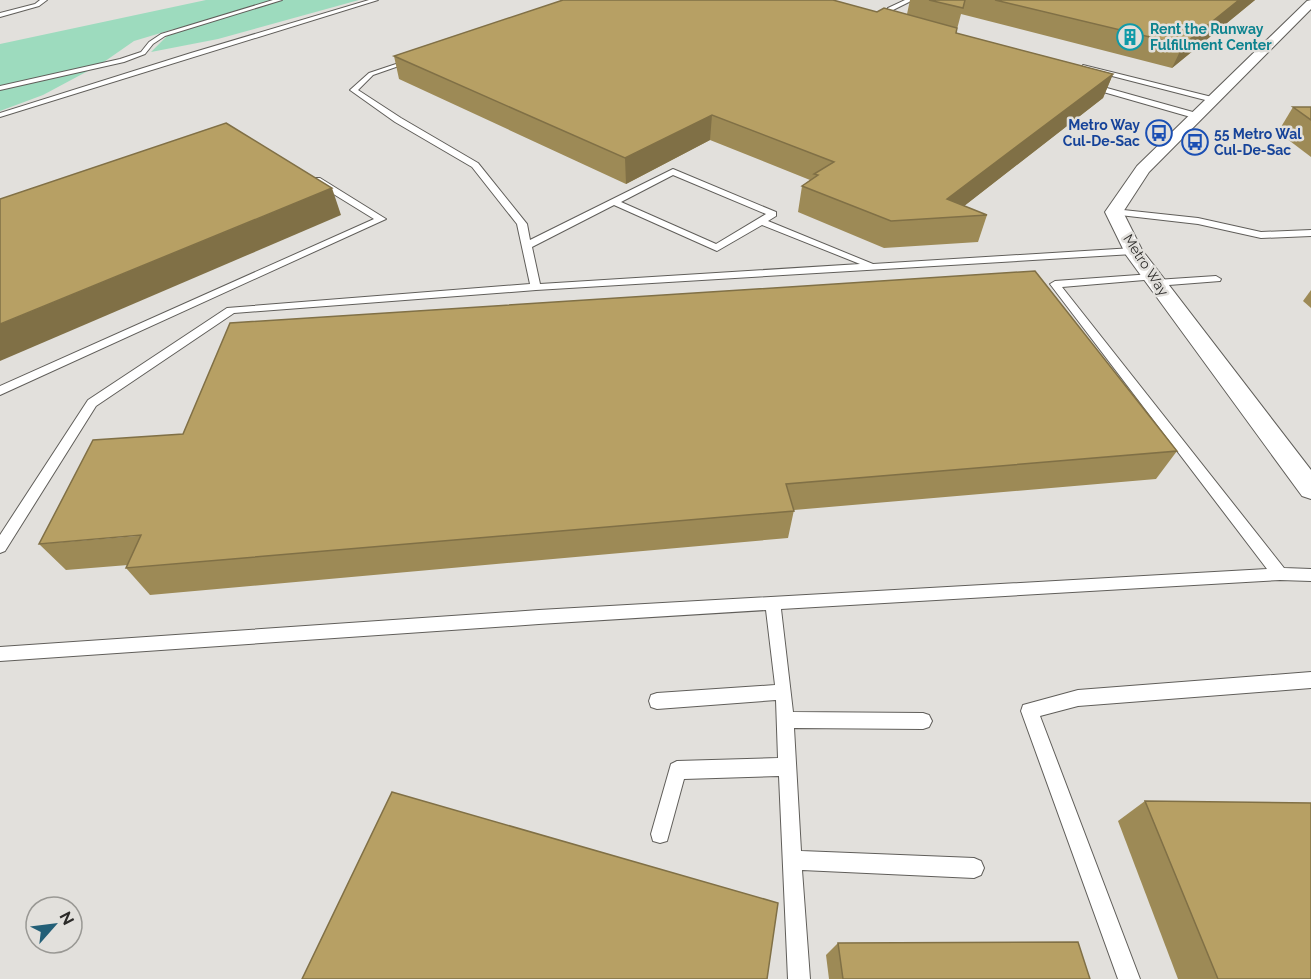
<svg xmlns="http://www.w3.org/2000/svg" width="1311" height="979" font-family="Raleway,sans-serif">
  <rect width="100%" height="100%" fill="#e2e0dc"/>
  <polygon fill="#9ddbbe" points="206,0 359,0 218,39 151,52 174,29 134,41 101,64 43,95 0,111 0,44"/>
  <g fill="none" stroke-linecap="round" stroke-linejoin="round">
    <g stroke="#605e5a" stroke-width="2">
      <g id="lane">
        <polygon points="40,0 47,0 39,6 0,17 0,13 35,4"/>
        <polygon points="273,0 282,0 165,36 153,44 145,54 124,62 0,90 0,86 120,59 141,52 149,42 161,34"/>
        <polygon points="369,0 378,0 0,117 0,113 191,53"/>
        <polygon points="905,0 913,0 893,10 893,13 904,18 904,20 888,15 888,8"/>
        <path d="M411 59 416 60 373 75 358 90 401 118 478 163 527 224 530 240 673 169 776 212V216L768 221 873 264 1133 248 1138 251 1133 254 536 290 234 313 96 406 5 551 0 553V535L88 400 227 308 530 284 517 224 472 167 395 122 350 90 369 73ZM673 175 766 214 716 244 621 202ZM614 205 717 251 762 225 860 264 540 284 532 247Z"/>
        <polygon points="1083,65 1216,98 1217,100 1213,102 1081,68"/>
        <polygon points="1089,83 1200,114 1201,116 1194,118 1086,87 1085,85"/>
        <polygon points="314,178 320,178 386,219 0,395 0,386 374,219 314,182"/>
        <polygon points="1114,209 1198,218 1261,232 1311,230 1311,236 1261,238 1198,224 1111,214 1109,212"/>
        <polygon points="1152,274 1156,275 1156,279 1062,287 1284,568 1311,569 1311,581 1280,580 781,609 793,712 923,713 929,715 932,721 929,727 923,729 794,728 801,851 974,858 981,861 984,868 981,875 974,878 802,870 810,979 788,979 779,776 684,779 667,841 660,843 653,841 651,834 671,764 677,761 778,758 776,700 657,709 651,707 649,701 651,695 657,693 775,685 766,610 539,624 0,661 0,647 539,610 1267,569 1050,284 1055,281"/>
        <polygon points="1216,276 1221,279 1220,281 1156,286 1151,283 1156,280"/>
        <polygon points="1311,672 1311,688 1078,706 1040,716 1140,979 1118,979 1021,711 1023,705 1078,690"/>
      </g>
    </g>
    <g stroke="#605e5a" stroke-width="2">
      <polygon id="street" points="1311,0 1311,9 1149,172 1123,212 1142,250 1311,470 1311,499 1302,496 1126,255 1105,212 1137,166 1307,1"/>
    </g>
    <use href="#lane" fill="#fff" fill-rule="evenodd"/>
    <use href="#street" fill="#fff" fill-rule="evenodd"/>
  </g>
  <g fill="#9d8a56">
    <polygon points="910,0 1255,0 1172,68 961,14 956,33 1113,74 1103,98 964,206 987,215 978,242 884,248 798,212 802,186 810,180 710,140 626,184 399,79 394,56 907,14"/>
    <polygon points="1293,107 1311,107 1311,157 1278,132"/>
    <polygon points="1311,290 1311,308 1303,301"/>
    <polygon points="1177,451 1156,479 794,510 788,538 150,595 126,568 128,565 66,570 39,544"/>
    <polygon points="1145,801 1311,979 1178,979 1118,821"/>
    <polygon points="838,943 1090,979 829,979 826,955"/>
  </g>
  <g fill="#807046">
    <polygon points="1239,0 1255,0 1172,68 1183,45"/>
    <polygon points="1113,74 1103,98 950,217 947,199"/>
    <polygon points="712,115 710,140 626,184 625,158"/>
    <polygon points="332,188 341,215 0,361 0,324"/>
  </g>
  <g fill="#b7a064" stroke="#807046" stroke-width="1.5">
    <polygon points="563,0 833,0 877,12 884,8 957,28 956,33 1113,74 947,199 987,215 891,221 802,186 818,175 814,174 834,162 712,115 625,158 394,56"/>
    <polygon points="929,0 965,0 963,8"/>
    <polygon points="995,0 1239,0 1183,45"/>
    <polygon points="1293,107 1311,107 1311,120"/>
    <polygon points="226,123 332,188 0,324 0,199"/>
    <polygon points="1035,271 1177,451 786,484 794,511 126,568 141,535 39,544 93,440 183,434 230,323"/>
    <polygon points="392,792 778,903 767,979 302,979"/>
    <polygon points="1145,801 1311,803 1311,979 1218,979"/>
    <polygon points="1078,942 1090,979 843,979 838,943"/>
  </g>
  <defs>
    <g id="building-ring" transform="scale(1.35)"><circle r="9.5" fill="#e2e0dc" stroke="#0f9aa8" stroke-width="1.5"/><path d="M-4-6H4V6H1V3H-1V6H-4ZM-2.5-4.3h1.7v1.8h-1.7ZM.8-4.3h1.7v1.8H.8ZM-2.5-1h1.7V.8h-1.7ZM.8-1h1.7V.8H.8Z" fill="#0f9aa8"/></g>
    <g id="bus-ring" transform="scale(1.35)"><circle r="9.5" fill="#e2e0dc" stroke="#1a4fb4" stroke-width="1.5"/><path d="M-5-6H5V4H4V6H2V4H-2V6H-4V4H-5ZM-3.5-4V0h7V-4ZM-3.5 1.2v1.5H-2V1.2ZM2 1.2v1.5H3.5V1.2Z" fill="#1a4fb4"/></g>
  </defs>
  <g fill-rule="evenodd">
    <use href="#building-ring" x="1130" y="37"/>
    <use href="#bus-ring" x="1159" y="133"/>
    <use href="#bus-ring" x="1195" y="142"/>
  </g>
  <g text-anchor="middle" stroke-width="5" stroke-linejoin="round" paint-order="stroke">
    <g font-size="14" font-weight="bold" fill="#0d838f" stroke="#e2e0dc" text-anchor="start">
      <text x="1150" y="34">Rent the Runway<tspan x="1150" dy="16">Fulfillment Center</tspan></text>
    </g>
    <g font-size="14" font-weight="bold" fill="#164399" stroke="#e2e0dc" text-anchor="end">
      <text x="1140" y="130">Metro Way<tspan x="1140" dy="16">Cul-De-Sac</tspan></text>
      <text x="1214" y="139" text-anchor="start">55 Metro Wal<tspan x="1214" dy="16">Cul-De-Sac</tspan></text>
    </g>
    <g font-size="14" fill="#2c2b29" stroke="#e2e0dc">
      <text transform="translate(1146 265) rotate(57)" y="5">Metro Way</text>
    </g>
  </g>
  <g transform="translate(54 925) rotate(62)"><circle r="28" fill="#e2e0dc" stroke="#999894" stroke-width="1.5"/>
  <path d="M0-4.5L10 22L0 15L-10 22Z" fill="#235f77"/>
  <text y="-9" font-size="16" font-weight="bold" text-anchor="middle" fill="#2c2b29">N</text>
  </g>
</svg>
